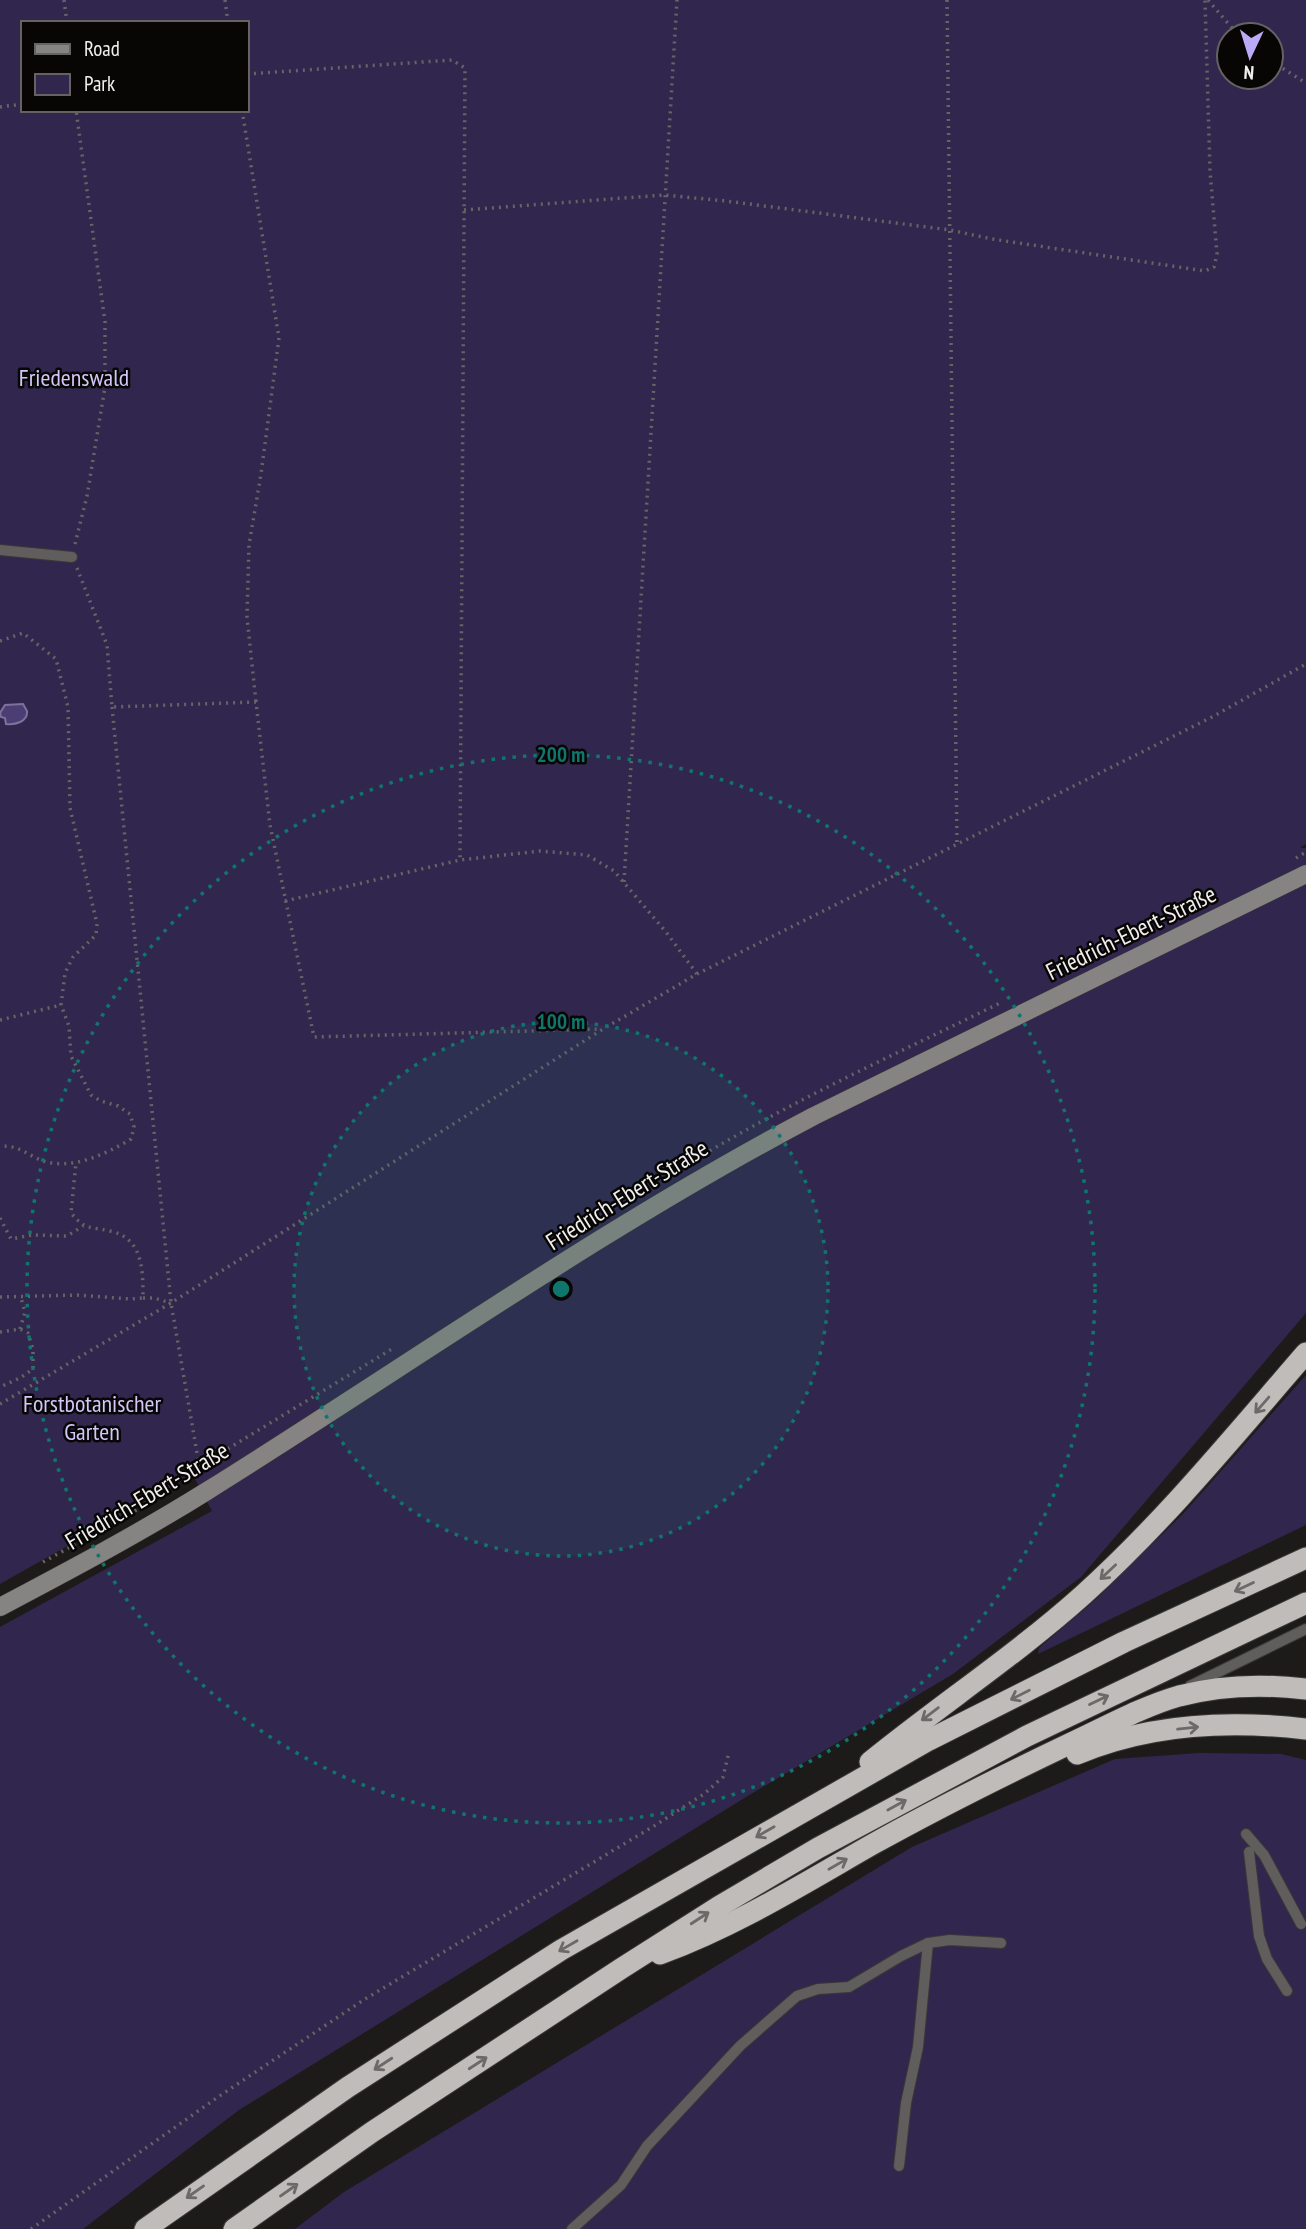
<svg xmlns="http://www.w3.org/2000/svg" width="1306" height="2229" font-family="'PT Sans Narrow',sans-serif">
  <rect width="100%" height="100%" fill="#1d1b19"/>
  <g fill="#31274e" fill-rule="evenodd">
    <path d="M0 0H1306V844L1300 848H1306V1313L1081 1577 953 1674 746 1797 239 2110 83 2229H0V1627L212 1511 193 1475 0 1584ZM23 23H247V110H23ZM1229 35H1271V77H1229Z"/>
    <polygon points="1306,1375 1306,1525 1038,1654 1039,1648 1094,1601 1183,1514"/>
    <polygon points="1199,1753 1281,1754 1306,1760 1306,2229 295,2229 344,2192 912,1847 1115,1759"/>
  </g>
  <path fill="#4c3d75" stroke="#7d7299" stroke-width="2" d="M23 704 27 711C28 722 15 725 6 724L5 718 1 717 0 713 5 705Z"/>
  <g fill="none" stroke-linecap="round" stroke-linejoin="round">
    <g stroke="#3b3937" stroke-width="12">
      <g id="service">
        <polyline points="0,550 72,557"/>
        <polyline points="1190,1686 1306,1629"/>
        <polyline points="1246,1834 1264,1855 1301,1924"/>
        <polyline points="1249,1852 1259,1936 1267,1959 1287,1991"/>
        <polyline points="899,2166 906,2103 918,2047 928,1943"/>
        <polyline points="572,2229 621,2185 647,2146 740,2046 797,1996 818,1989 849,1987 901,1956 928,1943 950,1940 1001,1943"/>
      </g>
    </g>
    <g stroke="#3b3937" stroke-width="19">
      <path id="secondary" d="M0 1607C70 1570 140 1533 207 1491 409 1365 603 1227 814 1116L1306 874"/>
    </g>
    <g stroke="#3b3937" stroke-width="23">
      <g id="motorway">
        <path d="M1077 1754C1148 1724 1230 1720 1306 1729"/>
        <path d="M870 1762C940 1705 1016 1655 1083 1595 1165 1521 1234 1436 1306 1353"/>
        <path d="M660 1954C736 1926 803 1884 873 1844 936 1809 1002 1776 1067 1745 1104 1728 1141 1707 1179 1696 1221 1685 1263 1684 1306 1689"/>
        <polyline points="145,2229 348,2087 561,1950 929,1740 1124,1642 1306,1558"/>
        <polyline points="234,2229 372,2132 622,1968 718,1907 818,1848 1027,1736 1306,1603"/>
      </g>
    </g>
    <g stroke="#666563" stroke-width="3.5" stroke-dasharray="2 5" stroke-linecap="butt">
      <polyline points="64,0 67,23"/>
      <polyline points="225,0 228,23"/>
      <polyline points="947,0 957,845"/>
      <polyline points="1208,0 1238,35"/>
      <polyline points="1271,61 1306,83"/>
      <polyline points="247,74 452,60 465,68 460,860"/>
      <polyline points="0,107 23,104"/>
      <polyline points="242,110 279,338 261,474 249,545 247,617 256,702"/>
      <polyline points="464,210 664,195 726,201 950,230 992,239 1205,271 1214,267 1217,254 1210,171 1205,0"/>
      <polyline points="75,544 87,496 105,387 105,322 76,110"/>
      <polyline points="77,568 107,645 112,707 256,702 270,825 314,1037 601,1029"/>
      <path d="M0 641 23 633 56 659 68 707 70 808 97 924 96 935 73 957 65 973 61 1005 69 1026 71 1056 91 1095 101 1101 118 1106 130 1114 134 1127 131 1139C108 1153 75 1169 47 1162 30 1158 18 1143 0 1147"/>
      <polyline points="112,707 171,1303 201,1476"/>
      <polyline points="1296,858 1306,852"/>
      <polyline points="624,882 677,0"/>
      <polyline points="285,901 460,860 540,851 587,855 614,871 666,932 697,974"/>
      <polyline points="0,1020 61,1005"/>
      <path d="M680 1169C782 1105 892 1056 1000 1003"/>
      <polyline points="0,1218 11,1239 32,1235 67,1236 83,1226"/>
      <path d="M0 1297 77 1295 130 1299 143 1298C143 1270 143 1238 110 1231 89 1226 86 1231 71 1213L76 1162"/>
      <polyline points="143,1298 154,1298 171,1303"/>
      <polyline points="20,1329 25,1312 21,1298"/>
      <polyline points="0,1332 20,1329 28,1333 33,1350 33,1369 20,1378 0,1387"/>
      <polyline points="0,1404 171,1303 603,1029 697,974 1214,716 1306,664"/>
      <polyline points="43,1562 132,1513 198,1467 395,1347"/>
      <polyline points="31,2229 218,2097 365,1999 654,1826 704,1794 723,1777 729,1752"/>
    </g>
    <use href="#service" stroke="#5f5e5c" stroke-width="10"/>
    <use href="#secondary" stroke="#868482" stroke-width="18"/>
    <use href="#motorway" stroke="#bfbcb9" stroke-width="21"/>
  </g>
  <defs><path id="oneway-shaft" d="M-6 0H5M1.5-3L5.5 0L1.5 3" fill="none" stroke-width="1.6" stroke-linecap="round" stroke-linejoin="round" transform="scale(1.75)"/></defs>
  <g stroke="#6c6a68">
    <use href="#oneway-shaft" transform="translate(1262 1405) rotate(131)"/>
    <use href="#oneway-shaft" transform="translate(1108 1572) rotate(137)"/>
    <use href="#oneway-shaft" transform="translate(1244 1587) rotate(155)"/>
    <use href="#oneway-shaft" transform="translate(1020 1695) rotate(153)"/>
    <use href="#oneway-shaft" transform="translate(1099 1700) rotate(-26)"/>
    <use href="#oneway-shaft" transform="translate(930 1714) rotate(143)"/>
    <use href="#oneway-shaft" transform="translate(1188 1728) rotate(-6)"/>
    <use href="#oneway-shaft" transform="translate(897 1805) rotate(-29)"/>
    <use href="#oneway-shaft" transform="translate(765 1832) rotate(150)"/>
    <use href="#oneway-shaft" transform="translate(838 1864) rotate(-30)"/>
    <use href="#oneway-shaft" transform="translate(700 1918) rotate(-33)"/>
    <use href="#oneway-shaft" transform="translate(568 1946) rotate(150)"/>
    <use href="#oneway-shaft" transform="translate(478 2063) rotate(-33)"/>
    <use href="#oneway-shaft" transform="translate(383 2064) rotate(147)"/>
    <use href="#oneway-shaft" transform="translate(289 2190) rotate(-35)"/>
    <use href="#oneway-shaft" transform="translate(195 2192) rotate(145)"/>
  </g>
  <circle cx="561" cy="1289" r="267" fill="#0f766e" fill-opacity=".12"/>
  <g fill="none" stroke="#0f766e" stroke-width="3.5" stroke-dasharray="3.5 7">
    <circle cx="561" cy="1289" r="267"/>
    <circle cx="561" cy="1289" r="534"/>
  </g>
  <g text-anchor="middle" stroke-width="5" stroke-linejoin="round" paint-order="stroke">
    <g font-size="24" fill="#d1c7fb" stroke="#070605">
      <text x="74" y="386">Friedenswald</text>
      <text x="92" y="1412">Forstbotanischer<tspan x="92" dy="28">Garten</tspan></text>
    </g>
    <g font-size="24" fill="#f0efed" stroke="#070605">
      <text transform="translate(1131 933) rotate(-26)" y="8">Friedrich-Ebert-Straße</text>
      <text transform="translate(627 1195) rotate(-32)" y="8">Friedrich-Ebert-Straße</text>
      <text transform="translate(147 1496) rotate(-31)" y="8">Friedrich-Ebert-Straße</text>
    </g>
  </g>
  <circle cx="561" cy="1289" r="10" fill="#0f766e" stroke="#070605" stroke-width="3.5"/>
  <g font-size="21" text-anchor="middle" font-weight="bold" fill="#0f766e" stroke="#070605" stroke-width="5" stroke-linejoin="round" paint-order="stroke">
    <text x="561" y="762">200 m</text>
    <text x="561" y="1029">100 m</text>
  </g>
  <rect x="21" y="21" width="228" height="91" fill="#070605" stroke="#646362" stroke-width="2"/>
  <rect x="35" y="44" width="35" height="10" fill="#868482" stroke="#646362" stroke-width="2"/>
  <text x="84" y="56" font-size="21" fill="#f0efed">Road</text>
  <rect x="35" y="74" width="35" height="21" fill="#31274e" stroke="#646362" stroke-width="2"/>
  <text x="84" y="91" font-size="21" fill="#f0efed">Park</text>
  <g transform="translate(1250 56) rotate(184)"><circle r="33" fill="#070605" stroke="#646362" stroke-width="2"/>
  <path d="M0-5L12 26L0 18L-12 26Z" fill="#bbaaf6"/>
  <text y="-10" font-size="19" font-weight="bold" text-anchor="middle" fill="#f0efed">N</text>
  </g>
</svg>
